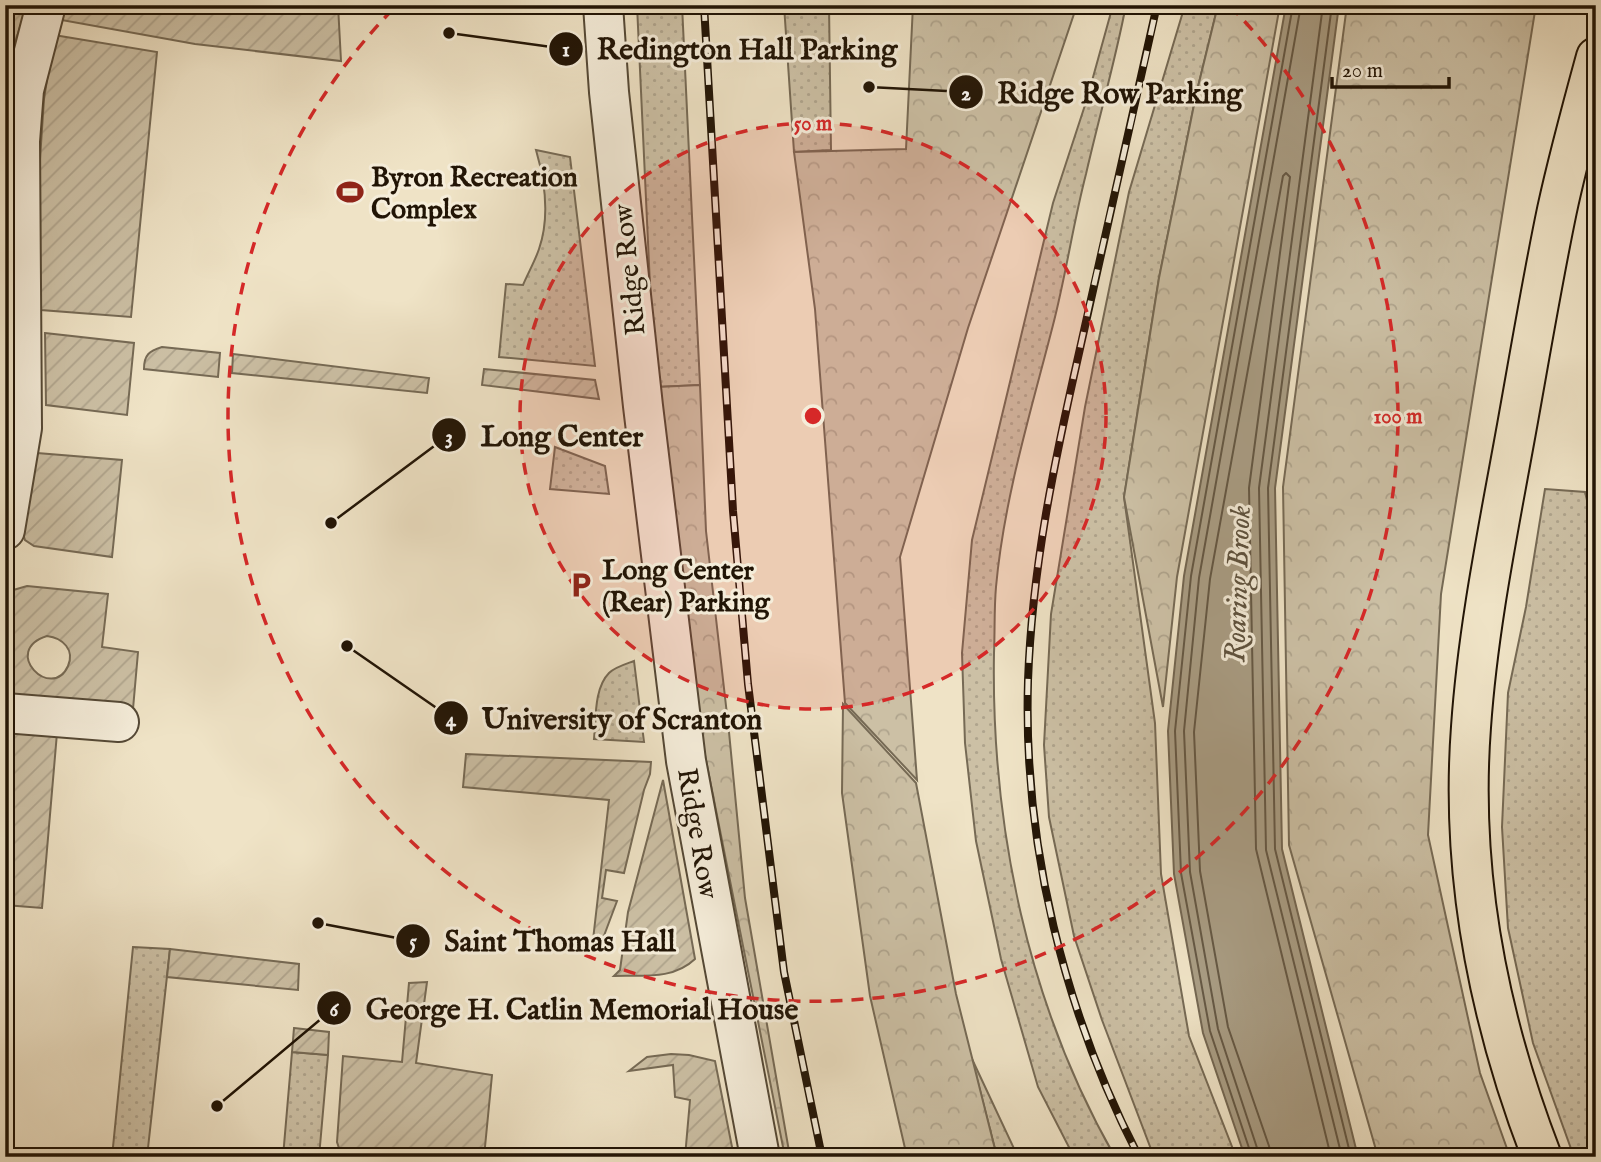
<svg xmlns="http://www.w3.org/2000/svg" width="1601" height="1162" font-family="'IM FELL English',serif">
  <defs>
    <pattern id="grass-dots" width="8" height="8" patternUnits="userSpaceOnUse" patternTransform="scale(1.75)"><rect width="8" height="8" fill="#ccc0a5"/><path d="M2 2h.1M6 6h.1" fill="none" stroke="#afa48d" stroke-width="1.8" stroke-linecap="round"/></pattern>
    <pattern id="forest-crowns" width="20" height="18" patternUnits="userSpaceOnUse" patternTransform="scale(1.75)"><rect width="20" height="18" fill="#ccc0a5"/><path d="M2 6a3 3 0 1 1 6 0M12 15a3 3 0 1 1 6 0" fill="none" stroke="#afa48d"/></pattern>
    <pattern id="garden-furrows" width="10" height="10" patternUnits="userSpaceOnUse" patternTransform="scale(1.75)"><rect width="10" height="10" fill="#ccc0a5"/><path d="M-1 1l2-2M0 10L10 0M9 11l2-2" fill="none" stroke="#afa48d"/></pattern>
  </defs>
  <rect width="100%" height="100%" fill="#efe3c6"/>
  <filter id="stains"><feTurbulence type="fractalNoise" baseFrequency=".00286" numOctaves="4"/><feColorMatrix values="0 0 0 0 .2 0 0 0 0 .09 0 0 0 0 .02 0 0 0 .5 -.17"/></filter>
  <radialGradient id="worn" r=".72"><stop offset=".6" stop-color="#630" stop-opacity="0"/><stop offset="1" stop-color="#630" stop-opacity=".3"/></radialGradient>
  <g fill="url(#grass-dots)" stroke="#766a55" stroke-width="2">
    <polygon points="637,5 682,5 700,385 657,387 653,350"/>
    <polygon points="784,5 829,5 831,150 794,152"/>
    <path d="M1113 5H1126C1115 62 1099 117 1086 174 1073 224 1066 275 1053 325 1031 411 1004 498 996 587 994 609 995 631 994 653 991 827 1028 1005 1115 1157H1074L1038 1087 1001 959 976 841 965 743 962 653 972 540 1053 203 1087 99Z"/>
    <polygon points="1185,5 1218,5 1196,95 1159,278 1124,497 1155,723 1161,874 1189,1036 1236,1157 1154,1157 1102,1020 1074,936 1049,817 1044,745 1051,614 1085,407 1129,192"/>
    <path d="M536 150 570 157 595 366 499 357 506 284 523 285C528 273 535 261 539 249 550 217 545 181 536 150Z"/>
    <polygon points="555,447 605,466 609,494 550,489"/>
    <polygon points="1545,489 1585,492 1596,537 1596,1157 1574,1157 1533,1043 1508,928 1502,827 1508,693 1526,607"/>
    <path d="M634 661 644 742 594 739C596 719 594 688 609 673 615 667 626 664 634 661Z"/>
    <polygon points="133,947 170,949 147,1157 112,1157"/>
    <polygon points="292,1052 328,1055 319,1157 283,1157"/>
    <polygon points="972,1059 1018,1157 997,1157"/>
  </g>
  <g fill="url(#forest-crowns)" stroke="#766a55" stroke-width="2">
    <polygon points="913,5 1077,5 968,328 900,557 917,780 845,703 815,309 794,152 906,149"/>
    <polygon points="1218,5 1280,5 1177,577 1163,707 1124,497 1159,278 1196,95"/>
    <polygon points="1347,5 1536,5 1441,594 1428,835 1480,1073 1510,1157 1378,1157 1289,845 1283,487"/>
    <polygon points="700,385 706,531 729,732 745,898 790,1157 785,1157 702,740 657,387"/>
    <polygon points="843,704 916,783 956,994 997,1157 907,1157 870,996 842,793"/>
  </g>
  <g fill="url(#garden-furrows)" stroke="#766a55" stroke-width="2" fill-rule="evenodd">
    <polygon points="5,5 27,5 5,74"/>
    <polygon points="60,5 338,5 341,61 195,44 56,19"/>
    <polygon points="54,35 157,52 131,317 41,310 35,234 44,99"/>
    <polygon points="45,333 134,343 127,415 46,405"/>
    <path d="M162 347 220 353 218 377 144 369C144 355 149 351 162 347Z"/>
    <polygon points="233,354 429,378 427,393 232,373"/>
    <polygon points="484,369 595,380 599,399 482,385"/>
    <polygon points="37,453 122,460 112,557 34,546 25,540 22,531"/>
    <path d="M27 586 108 594 102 647 138 652 133 709 5 700V596L10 591ZM47 636C63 638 75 650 68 666 52 702 0 651 47 636Z"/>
    <polygon points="5,727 57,733 42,908 5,905"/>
    <polygon points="466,754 651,762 650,774 644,790 624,873 606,870 602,898 617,901 602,941 593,940 609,800 463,787"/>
    <path d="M663 780 695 959C673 980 643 975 614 976L620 970 628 912Z"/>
    <polygon points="170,949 299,964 298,990 167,977"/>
    <polygon points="427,982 416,1063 492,1075 484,1157 342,1157 337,1142 343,1056 402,1062 409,983"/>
    <polygon points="294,1028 329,1032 328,1055 292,1052"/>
    <polygon points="671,1054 689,1055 715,1061 734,1157 685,1157 690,1100 675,1097 673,1065 629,1071 647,1057"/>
  </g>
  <polygon fill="#a99d84" stroke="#736651" stroke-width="2" points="1286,5 1339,5 1275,488 1282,849 1358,1157 1245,1157 1203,1033 1174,874 1168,731 1184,576"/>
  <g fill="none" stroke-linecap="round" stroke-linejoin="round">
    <g stroke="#655844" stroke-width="2">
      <polyline points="1323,5 1259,488 1266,850 1342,1157"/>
      <polyline points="1332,5 1268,488 1275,849 1351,1157"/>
      <polyline points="1252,1157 1210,1031 1181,873 1175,731 1191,576 1293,5"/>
      <polyline points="1260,1157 1218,1029 1190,872 1184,731 1199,578 1301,5"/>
      <polyline points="1271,1157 1269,1146 1228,1027 1200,871 1194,732 1210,579 1283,176 1286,173 1290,177 1249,488 1256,849 1331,1157"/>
    </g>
    <g stroke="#544835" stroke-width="42">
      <g id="street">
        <polyline points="603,5 609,92 643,406 686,761 760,1157"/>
        <polyline points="5,530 22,428 20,141 24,90 46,5"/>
        <polyline points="5,713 119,722"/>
      </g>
    </g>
    <g stroke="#211405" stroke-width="42">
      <path id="highway" d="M1542 1157C1489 1020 1460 874 1471 727 1478 626 1499 526 1517 426 1530 354 1542 282 1557 210 1568 159 1582 108 1596 57"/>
    </g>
    <use href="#street" stroke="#f5edda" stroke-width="38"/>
    <use href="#highway" stroke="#efe3c6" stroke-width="38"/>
    <g stroke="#211405" stroke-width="8">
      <g id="rail">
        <polyline points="704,5 733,511 748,684 784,972 822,1157"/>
        <path d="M1139 1157C1064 1012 1023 845 1028 681 1032 568 1054 463 1079 353 1104 237 1132 121 1157 5"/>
      </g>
    </g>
    <use href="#rail" stroke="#f5edda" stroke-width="5" stroke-dasharray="16" stroke-linecap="butt"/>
  </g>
  <circle cx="813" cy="416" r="293" fill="#d62828" fill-opacity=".12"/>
  <g fill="none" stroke="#d62828" stroke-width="3.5" stroke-dasharray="12 9">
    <circle cx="813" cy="416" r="293"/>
    <path d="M1230 6A585 585 0 1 1 396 6"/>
  </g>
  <defs>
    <g id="stadium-bare" transform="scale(2.1)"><path d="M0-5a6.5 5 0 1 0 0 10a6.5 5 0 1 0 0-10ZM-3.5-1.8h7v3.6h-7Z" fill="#8f2418" stroke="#f5edda" stroke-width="2.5" paint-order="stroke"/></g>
    <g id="parking-bare" transform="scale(2.1)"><path d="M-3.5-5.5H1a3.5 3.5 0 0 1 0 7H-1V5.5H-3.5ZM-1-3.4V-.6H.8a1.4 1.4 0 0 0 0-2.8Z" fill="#8f2418" stroke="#f5edda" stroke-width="2.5" paint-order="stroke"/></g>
  </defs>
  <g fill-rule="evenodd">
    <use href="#stadium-bare" x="350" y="192"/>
    <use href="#parking-bare" x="581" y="585"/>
  </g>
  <g text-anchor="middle" stroke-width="6" stroke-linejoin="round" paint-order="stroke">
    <g font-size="28" font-weight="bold" fill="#211405" stroke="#f5edda" text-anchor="start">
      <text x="371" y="186">Byron Recreation<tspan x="371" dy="32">Complex</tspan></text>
      <text x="602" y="579">Long Center<tspan x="602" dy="32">(Rear) Parking</tspan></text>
    </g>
    <g font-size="28" fill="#211405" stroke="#f5edda">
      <text transform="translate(628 270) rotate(-96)" y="10">Ridge Row</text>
      <text transform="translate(699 833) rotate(80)" y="10">Ridge Row</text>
    </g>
    <g font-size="30" font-style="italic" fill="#5e523e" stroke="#f5edda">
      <text transform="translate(1237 584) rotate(-88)" y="10">Roaring Brook</text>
    </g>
  </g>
  <circle cx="813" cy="416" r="10" fill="#d62828" stroke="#f5edda" stroke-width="3.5"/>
  <g font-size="21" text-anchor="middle" font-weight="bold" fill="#d62828" stroke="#f5edda" stroke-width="6" stroke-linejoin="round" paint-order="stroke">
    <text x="813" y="130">50 m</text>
    <text x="1398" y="423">100 m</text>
  </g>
  <path fill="none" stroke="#211405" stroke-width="2.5" d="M449 33L566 49M869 87L966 92M331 523L449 435M347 646L451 718M318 923L413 941M217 1106L334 1008"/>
  <g fill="#211405" stroke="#f5edda" stroke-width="2.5">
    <circle cx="449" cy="33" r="7"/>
    <circle cx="869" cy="87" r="7"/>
    <circle cx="331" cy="523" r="7"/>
    <circle cx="347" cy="646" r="7"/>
    <circle cx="318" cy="923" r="7"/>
    <circle cx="217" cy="1106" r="7"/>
    <circle cx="566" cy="49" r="18"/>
    <circle cx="966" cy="92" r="18"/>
    <circle cx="449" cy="435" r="18"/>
    <circle cx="451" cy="718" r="18"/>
    <circle cx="413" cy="941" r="18"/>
    <circle cx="334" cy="1008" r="18"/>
  </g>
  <g font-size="21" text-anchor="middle" font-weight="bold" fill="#fff">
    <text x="566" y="56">1</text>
    <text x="966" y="100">2</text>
    <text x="449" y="443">3</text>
    <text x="451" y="726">4</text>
    <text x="413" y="948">5</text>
    <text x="334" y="1016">6</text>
  </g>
  <g font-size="30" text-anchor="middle" font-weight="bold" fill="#211405" stroke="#f5edda" stroke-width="6" stroke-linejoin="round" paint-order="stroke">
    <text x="747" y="59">Redington Hall Parking</text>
    <text x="1120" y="103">Ridge Row Parking</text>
    <text x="562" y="446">Long Center</text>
    <text x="622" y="729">University of Scranton</text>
    <text x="560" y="951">Saint Thomas Hall</text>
    <text x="582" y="1019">George H. Catlin Memorial House</text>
  </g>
  <rect width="1601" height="1162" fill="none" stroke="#efe3c6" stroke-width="28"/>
  <rect x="7" y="7" width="1587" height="1148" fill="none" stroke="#211405" stroke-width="3.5"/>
  <rect x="14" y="14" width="1573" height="1134" fill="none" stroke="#211405" stroke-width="2"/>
  <path d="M1332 77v10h117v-10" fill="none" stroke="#211405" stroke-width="3.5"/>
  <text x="1342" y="77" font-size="21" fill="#211405" stroke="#f5edda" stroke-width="5" paint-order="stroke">20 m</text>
  <rect width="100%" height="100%" filter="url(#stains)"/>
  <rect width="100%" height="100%" fill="url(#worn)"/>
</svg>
